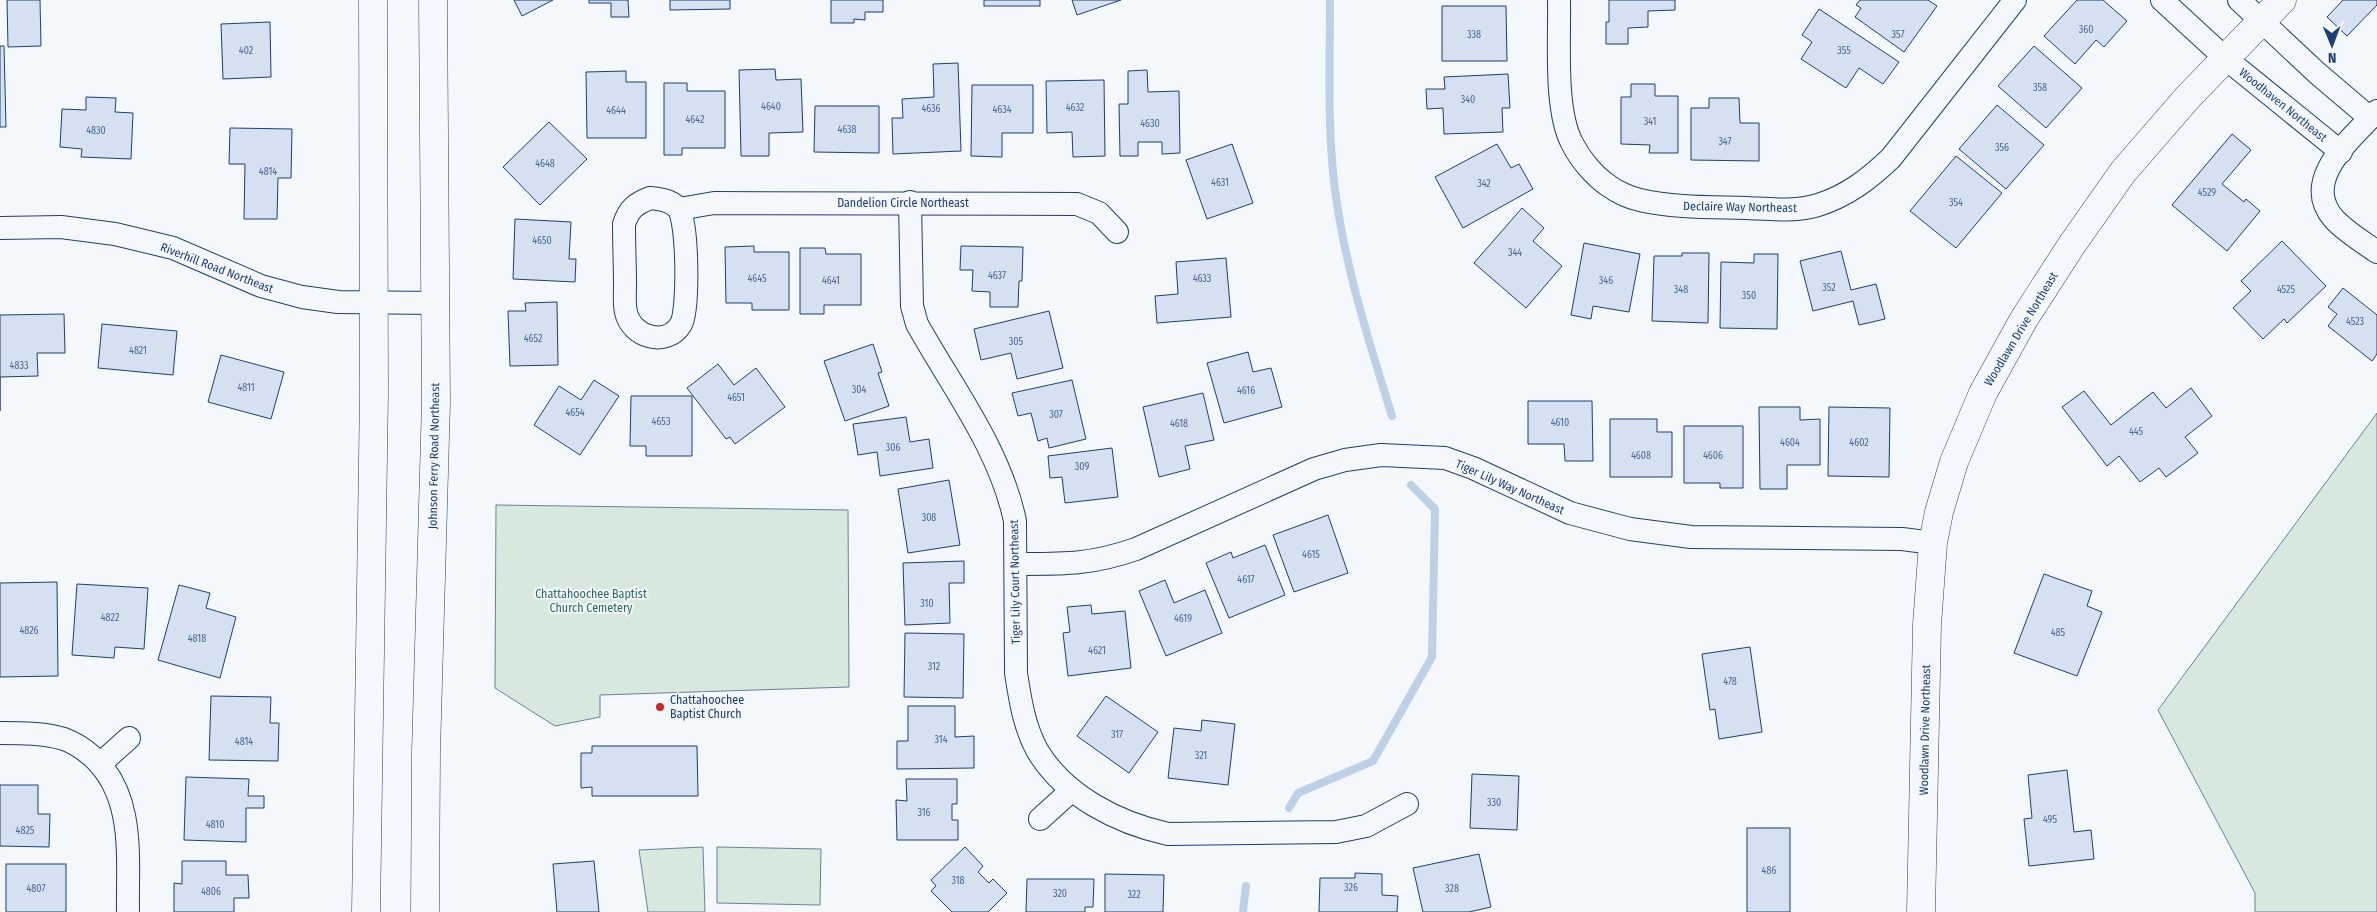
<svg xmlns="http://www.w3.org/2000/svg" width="2377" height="912" font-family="'Fira Sans Condensed',sans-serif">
  <rect width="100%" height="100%" fill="#f4f7fb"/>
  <g fill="#d7e8df" stroke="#687fa3">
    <polygon points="2377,413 2377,912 2255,912 2255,893 2158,710"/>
    <polygon points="496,505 848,510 849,687 600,695 600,717 555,726 495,688"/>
    <polygon points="703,847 705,912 648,912 639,850"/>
    <polygon points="717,847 821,849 820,905 717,903"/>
  </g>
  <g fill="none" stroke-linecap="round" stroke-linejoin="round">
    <g stroke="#bed0e5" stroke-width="8">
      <path d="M1330 0C1330 64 1327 127 1335 190 1345 267 1369 342 1392 416"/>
      <polyline points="1289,808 1298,793 1373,761 1432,657 1435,509 1411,485"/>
      <polyline points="1243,912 1246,886"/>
    </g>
  </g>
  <g fill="#d5e0f0" stroke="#1d3f73">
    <polygon points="7,0 40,0 41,46 8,47"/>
    <polygon points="514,0 553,0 522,16"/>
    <polygon points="589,0 628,0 629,17 611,17 611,3 589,3"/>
    <polygon points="670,0 730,0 730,9 670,10"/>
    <polygon points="831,0 883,0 883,12 865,12 865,20 854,19 854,23 831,23"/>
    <rect x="984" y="0" width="56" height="6"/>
    <polygon points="1072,0 1121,0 1077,15"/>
    <polygon points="1609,0 1675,0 1675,10 1648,11 1648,27 1628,28 1628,44 1606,44 1606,22 1609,22"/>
    <polygon points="1860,0 1928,0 1937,6 1904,52 1855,17 1861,8 1856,5"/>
    <polygon points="2077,0 2103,0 2127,21 2104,47 2096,40 2075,64 2044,36"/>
    <polygon points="2343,0 2377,0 2377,5 2347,36 2327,17"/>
    <polygon points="1442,6 1506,6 1507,61 1442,61"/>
    <polygon points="1819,9 1899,62 1883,84 1859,68 1846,88 1801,59 1812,42 1802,35"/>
    <polygon points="270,22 271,77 223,79 221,24"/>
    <polygon points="0,46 4,46 6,127 0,127"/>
    <polygon points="2034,46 2082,88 2046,128 1998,86"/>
    <polygon points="958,63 961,151 893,154 892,118 903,118 902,99 934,97 933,64"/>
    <polygon points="775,69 776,80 801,79 803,132 769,133 769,156 741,156 739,70"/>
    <polygon points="1147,70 1148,92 1179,91 1180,153 1162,154 1162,142 1138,142 1138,156 1120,156 1119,104 1128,104 1128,71"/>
    <polygon points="626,71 626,82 646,82 646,138 587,138 586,72"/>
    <polygon points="1508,74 1510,108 1502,108 1503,132 1444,134 1443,108 1427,109 1426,89 1445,89 1444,77"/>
    <polygon points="1104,80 1105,156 1073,157 1072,132 1047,133 1046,81"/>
    <polygon points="664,83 687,83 687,91 725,91 725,148 682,148 682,155 664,155"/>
    <polygon points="1631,84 1655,84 1655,96 1678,96 1678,153 1649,153 1650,145 1621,144 1621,97 1631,97"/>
    <polygon points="972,85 1033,85 1033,133 1002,133 1002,157 971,156"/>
    <polygon points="86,97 116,98 115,112 133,113 131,159 81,157 82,149 60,147 62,109 86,110"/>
    <polygon points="1709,98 1739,98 1740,123 1759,123 1759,161 1691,160 1691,108 1709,108"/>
    <polygon points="1997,105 2044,145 2006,189 1959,149"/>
    <polygon points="815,106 879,106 879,153 814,152"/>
    <polygon points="549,122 587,159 540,205 503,167"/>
    <polygon points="230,128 292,129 291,178 278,178 277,219 244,219 245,164 229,164"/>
    <polygon points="2232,134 2251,150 2222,184 2244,202 2246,199 2260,211 2227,251 2172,205"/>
    <polygon points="1232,144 1253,203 1207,219 1186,160"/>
    <polygon points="1497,144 1511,168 1519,164 1533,189 1463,228 1435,177"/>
    <polygon points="1956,156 2002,193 1956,248 1910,211"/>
    <polygon points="1522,208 1544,228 1533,241 1562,266 1526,308 1474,263"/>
    <polygon points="515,219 571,222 569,259 576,259 575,282 513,279"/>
    <polygon points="2282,241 2326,286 2287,323 2284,319 2263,339 2233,308 2251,291 2241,281"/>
    <polygon points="1584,243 1640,254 1629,312 1593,306 1591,319 1571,315"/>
    <polygon points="754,246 754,252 789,252 789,310 752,310 752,303 726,303 725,247"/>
    <polygon points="961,246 1023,247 1022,281 1019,281 1018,307 990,307 990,292 972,291 973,270 960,270"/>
    <polygon points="800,248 825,248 826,254 861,254 861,305 824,305 824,314 800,314"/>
    <polygon points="1841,251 1851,290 1876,284 1885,319 1859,325 1853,301 1813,311 1800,261"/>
    <polygon points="1682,253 1709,253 1708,323 1652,321 1654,256 1682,256"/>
    <polygon points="1754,254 1778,254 1777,329 1720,328 1721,262 1754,263"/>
    <polygon points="1226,258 1231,317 1157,323 1155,296 1178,294 1176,262"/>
    <polygon points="2343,288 2377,315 2377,354 2372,361 2328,326 2337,314 2328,307"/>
    <polygon points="557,302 558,365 510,366 508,311 526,311 525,303"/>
    <polygon points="1049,311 1063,368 1017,379 1011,353 981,360 974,329"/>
    <polygon points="64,314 65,353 37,353 38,376 0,377 0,411 0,315"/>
    <polygon points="102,324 177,331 173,375 98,368"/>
    <polygon points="873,344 882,372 878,373 889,406 845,421 824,361"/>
    <polygon points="1248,352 1253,372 1271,368 1282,407 1224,423 1207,363"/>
    <polygon points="221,355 284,372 271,419 208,402"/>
    <polygon points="718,364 734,385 756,368 785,407 735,444 730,437 726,439 687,388"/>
    <polygon points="594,380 619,396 580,455 534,425 559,386 581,400"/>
    <polygon points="1072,380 1086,439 1049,448 1047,438 1038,441 1031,413 1018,416 1012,393"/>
    <polygon points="2191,388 2212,416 2185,437 2198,453 2166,477 2159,468 2140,482 2119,456 2107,466 2062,407 2084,391 2111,425 2153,392 2166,408"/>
    <polygon points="1203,393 1214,440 1185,446 1190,469 1159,477 1143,407"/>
    <polygon points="631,396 692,396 692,456 646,456 646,446 630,446"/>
    <polygon points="1528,401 1592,401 1593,461 1565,461 1564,444 1528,444"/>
    <polygon points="1759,407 1800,407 1800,420 1820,419 1820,465 1787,465 1787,489 1760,489"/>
    <polygon points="1829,407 1890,408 1889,477 1828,476"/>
    <polygon points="906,417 910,442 929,439 933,468 880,476 877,452 858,455 853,424"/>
    <polygon points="1610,419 1657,419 1657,432 1672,432 1672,477 1610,477"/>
    <polygon points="1684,426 1743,426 1743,488 1720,488 1720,483 1684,483"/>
    <polygon points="1112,448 1118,497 1065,503 1062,477 1050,478 1048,456"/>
    <polygon points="949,480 960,545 908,553 898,489"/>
    <polygon points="1328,515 1348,573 1294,592 1273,535"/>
    <polygon points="1265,545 1285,595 1229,618 1206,563 1231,552 1233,558"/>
    <polygon points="964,561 964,583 949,583 950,623 905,625 903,563"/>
    <polygon points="2044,574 2092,591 2087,606 2102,612 2077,676 2014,653"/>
    <polygon points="1165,580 1174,603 1205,590 1222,633 1166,656 1139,591"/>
    <polygon points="57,582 58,676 0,677 0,583"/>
    <polygon points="77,584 148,588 144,649 115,647 114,658 72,655"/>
    <polygon points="179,585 210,593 206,608 236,617 220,678 158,660"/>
    <polygon points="1091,605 1092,614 1125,611 1131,668 1068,676 1063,633 1070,632 1067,607"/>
    <polygon points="905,633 964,634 963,698 904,697"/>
    <polygon points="1750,647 1762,732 1719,739 1715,709 1710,710 1702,654"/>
    <polygon points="211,696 271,697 270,723 279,723 278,761 209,760"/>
    <polygon points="1106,696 1158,732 1129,773 1077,736"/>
    <polygon points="908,706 955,706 955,737 974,736 974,768 897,769 897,741 908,741"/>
    <polygon points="1202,720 1235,724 1228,785 1168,778 1174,728 1201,731"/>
    <polygon points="592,746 697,746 698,796 592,796 592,787 581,788 581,753 592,753"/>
    <polygon points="2067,770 2074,832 2091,830 2094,859 2029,866 2024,819 2032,818 2028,775"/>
    <polygon points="1472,774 1519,776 1517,830 1470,828"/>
    <polygon points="186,777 249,779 248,796 264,796 264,808 246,808 246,842 184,840"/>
    <polygon points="906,779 957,779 957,804 952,804 952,820 958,820 958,840 897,840 896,800 907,801"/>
    <polygon points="0,785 38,785 38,814 50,814 49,847 0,846"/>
    <rect x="1747" y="828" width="43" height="84"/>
    <polygon points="965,847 983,866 978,872 989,883 993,879 1007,893 988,912 952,912 931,891 936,886 931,880"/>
    <polygon points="1479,854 1491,907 1469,912 1423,912 1413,868"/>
    <polygon points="182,861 226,861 226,875 248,875 249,898 234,898 234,912 174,912 174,883 182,884"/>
    <polygon points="594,861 599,912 557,912 553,864"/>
    <rect x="6" y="864" width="60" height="48"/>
    <polygon points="1355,873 1382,874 1382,895 1398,896 1397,912 1319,912 1320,878 1355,878"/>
    <polygon points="1105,874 1164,875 1163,912 1105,912"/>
    <polygon points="1027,879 1094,879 1093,907 1085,907 1085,912 1026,912"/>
  </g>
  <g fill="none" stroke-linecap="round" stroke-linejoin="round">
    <g stroke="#1d3f73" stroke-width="24">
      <g id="minor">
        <path d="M1559 0C1560 39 1554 109 1572 143 1580 159 1594 176 1609 186 1617 192 1630 198 1640 200 1674 208 1711 207 1746 208 1769 209 1796 212 1818 205 1847 196 1869 179 1891 158L2015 0"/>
        <polyline points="2162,0 2225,58 2341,152"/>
        <polyline points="2239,0 2317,73 2370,118"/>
        <path d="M2377 111C2351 139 2300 180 2334 219 2346 232 2363 242 2377 252"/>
        <path d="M650 198C660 199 670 200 678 208 688 219 689 310 681 324 667 348 631 337 626 312 624 304 625 294 625 286 625 265 624 245 624 224 629 209 635 204 650 198Z"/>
        <path d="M910 202 912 306 917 324C952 387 1000 449 1015 521L1016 673C1020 699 1024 726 1037 750 1064 796 1118 823 1168 834L1336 832 1366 826 1407 804"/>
        <polyline points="679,209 714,203 1077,204 1099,213 1117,232"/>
        <polyline points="0,228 61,227 115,234 173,248 261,286 302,297 338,302 435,303"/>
        <path d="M1016 564C1063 564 1090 565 1136 549L1314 469 1345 460 1381 455 1445 458 1473 468 1570 513 1630 529 1691 537 1902 539 1933 543"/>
        <path d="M0 733C21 733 44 733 64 739 75 743 85 750 93 757 136 797 127 859 128 912"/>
        <polyline points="100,764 129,738"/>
        <polyline points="1040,819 1072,790"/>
      </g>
    </g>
    <g stroke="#1d3f73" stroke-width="29">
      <polyline id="tertiary" points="1921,912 1927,625 1933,543 1939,512 1954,462 1983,393 2024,319 2071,246 2123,172 2188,97 2282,0"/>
    </g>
    <g stroke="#1d3f73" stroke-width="29">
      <g id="primary">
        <polyline points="366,912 374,393 373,0"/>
        <polyline points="425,912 426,752 436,402 433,0"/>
      </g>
    </g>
    <use href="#minor" stroke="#f4f7fb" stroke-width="22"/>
    <use href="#tertiary" stroke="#f4f7fb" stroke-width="28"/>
    <use href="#primary" stroke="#f4f7fb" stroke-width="28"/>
  </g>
  <circle fill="#c62828" stroke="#f4f7fb" stroke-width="2" cx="660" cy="707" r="5"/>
  <g text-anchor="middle" stroke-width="4" stroke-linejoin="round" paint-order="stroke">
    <g font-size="10" fill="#4b6792">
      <text x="2086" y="33">360</text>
      <text x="1474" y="38">338</text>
      <text x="1898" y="38">357</text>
      <text x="246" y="54">402</text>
      <text x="1844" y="54">355</text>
      <text x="2040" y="91">358</text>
      <text x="1468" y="103">340</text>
      <text x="771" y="110">4640</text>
      <text x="1075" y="111">4632</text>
      <text x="931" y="112">4636</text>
      <text x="1002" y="113">4634</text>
      <text x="616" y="114">4644</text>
      <text x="695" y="123">4642</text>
      <text x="1650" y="125">341</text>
      <text x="1150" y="127">4630</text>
      <text x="847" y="133">4638</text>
      <text x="96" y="134">4830</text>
      <text x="1725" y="145">347</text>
      <text x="2002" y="151">356</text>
      <text x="545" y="167">4648</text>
      <text x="268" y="175">4814</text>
      <text x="1220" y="186">4631</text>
      <text x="1484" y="187">342</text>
      <text x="2207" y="196">4529</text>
      <text x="1956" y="206">354</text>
      <text x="542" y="244">4650</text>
      <text x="1515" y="256">344</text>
      <text x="997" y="279">4637</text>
      <text x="757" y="282">4645</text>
      <text x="1202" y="282">4633</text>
      <text x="831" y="284">4641</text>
      <text x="1606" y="284">346</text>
      <text x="1829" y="291">352</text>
      <text x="1681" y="293">348</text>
      <text x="2286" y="293">4525</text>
      <text x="1749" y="299">350</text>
      <text x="2355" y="325">4523</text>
      <text x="533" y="342">4652</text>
      <text x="1016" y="345">305</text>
      <text x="138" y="354">4821</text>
      <text x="19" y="369">4833</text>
      <text x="246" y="391">4811</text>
      <text x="859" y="393">304</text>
      <text x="1246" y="394">4616</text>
      <text x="736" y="401">4651</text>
      <text x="575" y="416">4654</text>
      <text x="1056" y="418">307</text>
      <text x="661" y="425">4653</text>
      <text x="1560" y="426">4610</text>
      <text x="1179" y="427">4618</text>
      <text x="2136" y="435">445</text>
      <text x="1790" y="446">4604</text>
      <text x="1859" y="446">4602</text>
      <text x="893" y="451">306</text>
      <text x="1641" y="459">4608</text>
      <text x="1713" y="459">4606</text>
      <text x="1082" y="470">309</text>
      <text x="929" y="521">308</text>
      <text x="1311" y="558">4615</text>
      <text x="1246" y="583">4617</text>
      <text x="927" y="607">310</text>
      <text x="110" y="621">4822</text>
      <text x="1183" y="622">4619</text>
      <text x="29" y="634">4826</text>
      <text x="2058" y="636">485</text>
      <text x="197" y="642">4818</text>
      <text x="1097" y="654">4621</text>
      <text x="934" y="670">312</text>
      <text x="1730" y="685">478</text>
      <text x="1117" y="738">317</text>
      <text x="941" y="743">314</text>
      <text x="244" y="745">4814</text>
      <text x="1201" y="759">321</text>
      <text x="1494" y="806">330</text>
      <text x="924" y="816">316</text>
      <text x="2050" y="823">495</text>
      <text x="215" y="828">4810</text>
      <text x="25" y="834">4825</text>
      <text x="1769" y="874">486</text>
      <text x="958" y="884">318</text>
      <text x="1351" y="891">326</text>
      <text x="36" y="892">4807</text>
      <text x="1452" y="892">328</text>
      <text x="211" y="895">4806</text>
      <text x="1060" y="897">320</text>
      <text x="1134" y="898">322</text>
    </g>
    <g font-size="12" fill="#1d3f73" stroke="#f4f7fb">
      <text transform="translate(2283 105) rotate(39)" y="4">Woodhaven Northeast</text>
      <text x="903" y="207">Dandelion Circle Northeast</text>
      <text transform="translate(1740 207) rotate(1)" y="4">Declaire Way Northeast</text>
      <text transform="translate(217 268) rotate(21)" y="4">Riverhill Road Northeast</text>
      <text transform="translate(2021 329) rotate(-59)" y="4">Woodlawn Drive Northeast</text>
      <text transform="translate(434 456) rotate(-89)" y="4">Johnson Ferry Road Northeast</text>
      <text transform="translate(1510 487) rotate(24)" y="4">Tiger Lily Way Northeast</text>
      <text transform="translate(1015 582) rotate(-91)" y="4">Tiger Lily Court Northeast</text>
      <text transform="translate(1925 730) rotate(-89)" y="4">Woodlawn Drive Northeast</text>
    </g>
    <g font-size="12" fill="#2c6c60" stroke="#f4f7fb">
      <text x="591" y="598">Chattahoochee Baptist<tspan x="591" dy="14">Church Cemetery</tspan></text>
    </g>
    <g font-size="12" fill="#1d3f73" stroke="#f4f7fb" text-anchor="start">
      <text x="670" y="704">Chattahoochee<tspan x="670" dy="14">Baptist Church</tspan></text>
    </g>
  </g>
  <g transform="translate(2332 45) rotate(179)" stroke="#f4f7fb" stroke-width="4" paint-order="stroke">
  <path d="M0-4L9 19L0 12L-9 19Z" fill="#1d3f73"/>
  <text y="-8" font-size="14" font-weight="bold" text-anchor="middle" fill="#1d3f73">N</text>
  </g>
</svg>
